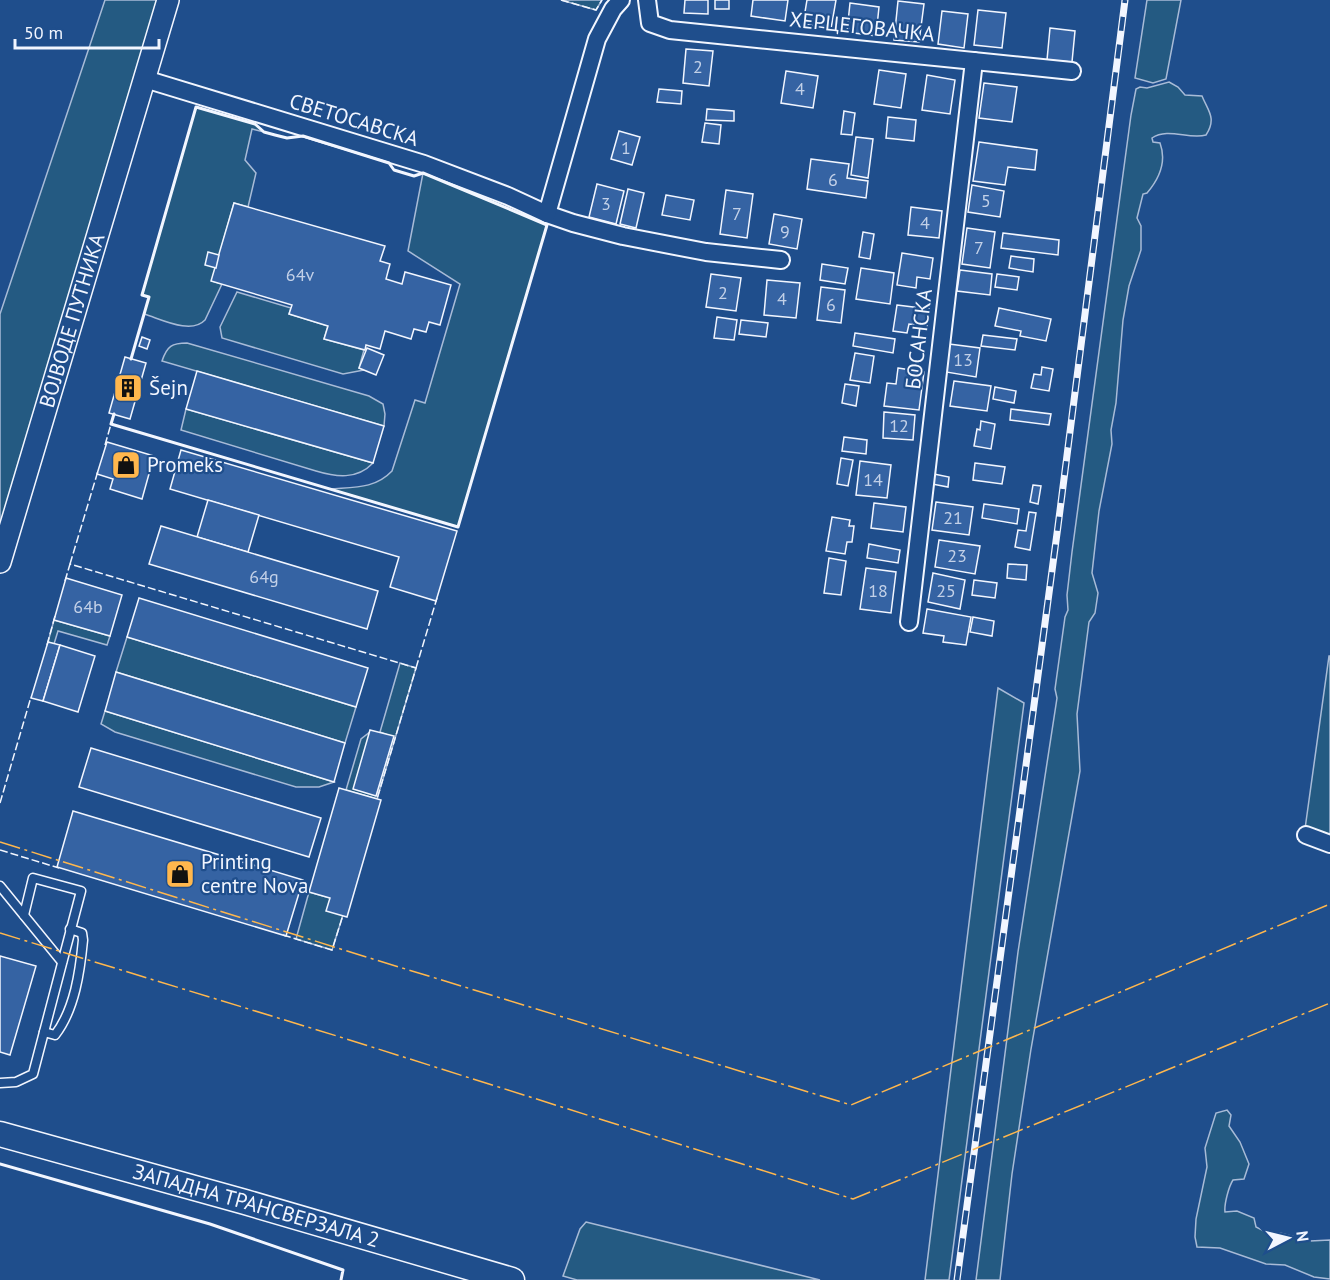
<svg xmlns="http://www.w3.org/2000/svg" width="1330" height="1280" font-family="'PT Sans',sans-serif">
  <rect width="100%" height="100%" fill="#1f4e8c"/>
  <g fill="#245a82" stroke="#a8bbd7" stroke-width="1.5">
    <polygon points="105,0 165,0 0,544 0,314"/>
    <polygon points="561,0 602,0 596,10"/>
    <polygon points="1147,0 1181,0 1166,79 1153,83 1135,78"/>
    <path d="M1169 82 1178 87 1185 95 1202 96C1208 111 1217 118 1206 135 1189 140 1168 127 1152 138L1153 142 1160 143C1167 162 1159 179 1147 193L1143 194 1137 218 1141 226V250L1129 286 1123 320 1116 403 1111 430 1112 444 1099 511 1092 573 1098 593 1095 613 1089 622 1077 714 1080 771 1031 1049 1012 1174 1000 1280H976L1018 952 1057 698 1055 689 1065 617 1068 610 1067 595 1072 552 1131 115 1136 89 1140 87 1147 88Z"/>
    <path d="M196 107 255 124 264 132 252 129 245 160 256 173 248 207 234 203 212 281 222 284 205 320C191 335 161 319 144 314L149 297 142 295Z"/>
    <path d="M423 173 547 225 458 527 330 489C354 487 375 489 392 471L415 400 425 403 460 284 408 251Z"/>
    <polygon points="237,292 291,308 289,314 328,326 324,339 364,350 359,368 364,370 343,374 222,338 220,327"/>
    <path d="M187 343 369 396 383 404 385 414 384 426 162 361C167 346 172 343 187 343Z"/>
    <path d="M186 409 373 463C357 480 336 477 316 471L181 430Z"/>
    <polygon points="54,620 110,636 107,645 58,631 54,644 48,642"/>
    <polygon points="127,637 356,707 345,743 116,672"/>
    <polygon points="1329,656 1330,656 1330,838 1305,829"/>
    <polygon points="400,663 416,668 377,799 346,790 361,739 370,732 376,796 393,737 380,732"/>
    <polygon points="998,688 1024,703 949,1280 925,1280"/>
    <polygon points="105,711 334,782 319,787 296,787 115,732 101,724"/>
    <polygon points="309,892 330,898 343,915 332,950 296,939"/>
    <path d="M1227 1110 1231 1115 1229 1126 1240 1142 1249 1164 1244 1179 1233 1180C1229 1186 1224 1204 1225 1212L1237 1211 1254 1218 1256 1227 1266 1232 1280 1233 1310 1241 1330 1240V1279L1314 1277 1285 1265 1266 1264 1220 1248 1197 1247 1195 1237 1196 1219 1207 1167 1205 1148 1216 1113Z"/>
    <polygon points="586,1222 820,1280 577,1280 563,1276 580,1229"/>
  </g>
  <g fill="#3563a3" stroke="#f2f6ff" stroke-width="1.5">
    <polygon points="685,0 708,0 708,14 684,13"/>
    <rect x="715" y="0" width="14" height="9"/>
    <polygon points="753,0 788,0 785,21 751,16"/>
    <polygon points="807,0 836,0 831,29 803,24"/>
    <polygon points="898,1 924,4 919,42 894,40"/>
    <polygon points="850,3 879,7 876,36 847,32"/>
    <polygon points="978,10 1006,13 1002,48 974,45"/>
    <polygon points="942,11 968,14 964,48 938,44"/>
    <polygon points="1050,28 1075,31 1072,62 1047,60"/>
    <polygon points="686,49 713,51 709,86 683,83"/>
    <polygon points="879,70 906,74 901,108 874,104"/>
    <polygon points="786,71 818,76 813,108 781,103"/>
    <polygon points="927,75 955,80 950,114 922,110"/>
    <polygon points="984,83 1017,87 1012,122 979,118"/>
    <polygon points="659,89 682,91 681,104 657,102"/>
    <polygon points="707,109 734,111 734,121 706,120"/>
    <polygon points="844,111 855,113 852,135 841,134"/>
    <polygon points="888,117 916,120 914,141 886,138"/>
    <polygon points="705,123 721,125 719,144 702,142"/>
    <polygon points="619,131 640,137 632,165 611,159"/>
    <polygon points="856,137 873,139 868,178 851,175"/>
    <polygon points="979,142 1037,150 1035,170 1008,167 1005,185 973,181"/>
    <polygon points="811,159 849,164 847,178 868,181 866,198 807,189"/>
    <polygon points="597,184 624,191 616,224 589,217"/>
    <polygon points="972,185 1004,191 1000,217 968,212"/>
    <polygon points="628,189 644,193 636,228 620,224"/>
    <polygon points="726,190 753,194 747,238 720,234"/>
    <polygon points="666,195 694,200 690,220 662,215"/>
    <polygon points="234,203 385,246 380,261 390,264 386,279 402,284 405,272 451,285 440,325 429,322 426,332 414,329 411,339 385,331 380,349 366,345 365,350 324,339 328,326 289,314 292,305 211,281"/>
    <polygon points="911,207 942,211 939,238 908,235"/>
    <polygon points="774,214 802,219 797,249 769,244"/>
    <polygon points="967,228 995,232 990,268 962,264"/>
    <polygon points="863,232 874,234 870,259 859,257"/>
    <polygon points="1003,233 1059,240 1058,255 1001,248"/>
    <polygon points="208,252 219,255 216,268 205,265"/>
    <polygon points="902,253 933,258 930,279 917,277 916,288 897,285"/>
    <polygon points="1011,256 1034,259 1033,272 1009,268"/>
    <polygon points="822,264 848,268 845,284 820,280"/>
    <polygon points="861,268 894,273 890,304 856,299"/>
    <polygon points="960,270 992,274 990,295 957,291"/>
    <polygon points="711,274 741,278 736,311 706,307"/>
    <polygon points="997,274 1019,277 1017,290 995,287"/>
    <polygon points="767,280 800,283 796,318 764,315"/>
    <polygon points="821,287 845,290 841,323 817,320"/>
    <polygon points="897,305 929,309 927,326 909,324 907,333 893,331"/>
    <polygon points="999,308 1051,319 1046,341 1020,336 1021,331 995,326"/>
    <polygon points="717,317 737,320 734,340 714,338"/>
    <polygon points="741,320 768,323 766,337 739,334"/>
    <polygon points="855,333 895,339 893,353 853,346"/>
    <polygon points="983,335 1017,339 1015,350 981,346"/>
    <polygon points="142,337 150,340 147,349 139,346"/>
    <polygon points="949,344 980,348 976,377 946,372"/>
    <polygon points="367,348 384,355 376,375 359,368"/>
    <polygon points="855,353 874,356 870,383 850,380"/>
    <polygon points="125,357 146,363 130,419 109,413"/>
    <polygon points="1042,367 1053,369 1049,391 1031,388 1034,374 1041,375"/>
    <polygon points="898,368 924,372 919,410 884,406 887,383 896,384"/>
    <polygon points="197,371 384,426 373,463 186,409"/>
    <polygon points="954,381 991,386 987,411 950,406"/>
    <polygon points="845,384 859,386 856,406 842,403"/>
    <polygon points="995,387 1016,391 1014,403 993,399"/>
    <polygon points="1011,409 1051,414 1049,425 1010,420"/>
    <polygon points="884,412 915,415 913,440 883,438"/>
    <polygon points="981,421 995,424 991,449 974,446 977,429 980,430"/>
    <polygon points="844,437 867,440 866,454 842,451"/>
    <polygon points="107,442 154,456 142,499 110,489 113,479 97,474"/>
    <polygon points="181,450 457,531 436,601 390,587 399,557 170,489"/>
    <polygon points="841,458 853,460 848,486 837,484"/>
    <polygon points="860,461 891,465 887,498 856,495"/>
    <polygon points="975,463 1005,467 1002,484 973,480"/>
    <polygon points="934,474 949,477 948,487 932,484"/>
    <polygon points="1033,485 1041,486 1038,504 1030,502"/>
    <polygon points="208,500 259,515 248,552 197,537"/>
    <polygon points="936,502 973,507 969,535 932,530"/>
    <polygon points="874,503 906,507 903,532 871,528"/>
    <polygon points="984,504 1019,509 1017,524 982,518"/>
    <polygon points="1029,512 1036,513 1030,550 1015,547 1018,530 1026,531"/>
    <polygon points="832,517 850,520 849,526 854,526 852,542 847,542 845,554 826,551"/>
    <polygon points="161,526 378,591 367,629 149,564"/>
    <polygon points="939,540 980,546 975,574 935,567"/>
    <polygon points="869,544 900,550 898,563 867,558"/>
    <polygon points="829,558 846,561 841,595 824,593"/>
    <polygon points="1008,564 1027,565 1026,580 1007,578"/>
    <polygon points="866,568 896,572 891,613 860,609"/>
    <polygon points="933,573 965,580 960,609 928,602"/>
    <polygon points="66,578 122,595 110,636 54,620"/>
    <polygon points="974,580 997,583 995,598 972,595"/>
    <polygon points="139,598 368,668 356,707 127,637"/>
    <polygon points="927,609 971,617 966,645 943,642 944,636 923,633"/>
    <polygon points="973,617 994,621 992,636 970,632"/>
    <polygon points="48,642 60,645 43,701 31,698"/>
    <polygon points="60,645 95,656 78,712 43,701"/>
    <polygon points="116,672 345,743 334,782 105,711"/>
    <polygon points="370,730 394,736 376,796 353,789"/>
    <polygon points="91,748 321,818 309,857 79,787"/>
    <polygon points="339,788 381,800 347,917 326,911 330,898 309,892"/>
    <polygon points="73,811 303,880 286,936 57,867"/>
    <polygon points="0,956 36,966 10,1055 0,1052"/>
  </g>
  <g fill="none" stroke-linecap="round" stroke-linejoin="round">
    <g stroke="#f2f6ff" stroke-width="11">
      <g id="service">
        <polyline points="0,886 62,962"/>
        <path d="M44 1032 55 1035C75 1009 80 971 83 940L82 933 70 929"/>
        <polyline points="0,1083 16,1082 33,1074 81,891 33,878 24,915"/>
      </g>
    </g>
    <g stroke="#f2f6ff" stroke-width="20">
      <g id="minor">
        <polyline points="647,0 650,23 670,30 1072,71"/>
        <polyline points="145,79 424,164 508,196 547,214 573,223 623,236 706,252 781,260"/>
        <polyline points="547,214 597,39 613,9 621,0"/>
        <polyline points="909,622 974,61"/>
        <polyline points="1306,835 1330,844"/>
      </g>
    </g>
    <g stroke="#f2f6ff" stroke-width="24">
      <g id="tertiary">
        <path id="s1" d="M0 562 168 0"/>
      </g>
    </g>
    <g stroke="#f2f6ff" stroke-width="27">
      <g id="secondary">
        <path id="s2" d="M0 1134 245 1202 512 1280"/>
      </g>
    </g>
    <use href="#service" stroke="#1f4e8c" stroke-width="8"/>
    <use href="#minor" stroke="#1f4e8c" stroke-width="16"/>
    <use href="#tertiary" stroke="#1f4e8c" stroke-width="21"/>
    <use href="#secondary" stroke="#1f4e8c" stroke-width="24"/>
    <g stroke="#f2f6ff" stroke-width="7">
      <polyline id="rail" points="957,1280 1058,526 1125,0"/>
    </g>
    <use href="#rail" stroke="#1f4e8c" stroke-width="4.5" stroke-dasharray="14" stroke-linecap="butt"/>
    <g stroke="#f2f6ff" stroke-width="1.5" stroke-dasharray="8 3" stroke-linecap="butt">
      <polyline points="561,0 596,10 602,0"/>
      <polyline points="105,445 111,424"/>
      <polyline points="70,564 98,471"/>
      <polyline points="65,581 70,564 416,668 377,799"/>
      <polyline points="47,645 55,616"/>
      <polyline points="416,668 437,598"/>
      <polyline points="0,803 31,697"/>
      <polyline points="0,850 59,868"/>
      <polyline points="283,935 332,950 343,915"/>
    </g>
    <g stroke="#f2f6ff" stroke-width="3">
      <polyline points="114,414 111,424 458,527 547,225 423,173 414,176 394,170 389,163 303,136 287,138 275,135 264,132 255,124 196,107 142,295 149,297 131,359"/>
      <polyline points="0,1164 210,1224 343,1270 341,1280"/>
    </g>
    <g stroke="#ffb74d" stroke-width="1.5" stroke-dasharray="21 4.5 3 4.5" stroke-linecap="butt">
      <polyline points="0,842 363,956 851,1105 1330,904"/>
      <polyline points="0,933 337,1036 853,1199 1330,1003"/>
    </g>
  </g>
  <defs>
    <g id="building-square" transform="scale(1.5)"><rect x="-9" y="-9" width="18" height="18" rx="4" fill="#ffb74d" stroke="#1f4e8c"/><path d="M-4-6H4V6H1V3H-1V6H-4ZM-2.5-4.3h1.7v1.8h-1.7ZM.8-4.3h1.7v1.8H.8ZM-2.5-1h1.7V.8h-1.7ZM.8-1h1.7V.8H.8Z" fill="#111"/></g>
    <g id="shop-square" transform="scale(1.5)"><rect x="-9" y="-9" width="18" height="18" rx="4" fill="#ffb74d" stroke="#1f4e8c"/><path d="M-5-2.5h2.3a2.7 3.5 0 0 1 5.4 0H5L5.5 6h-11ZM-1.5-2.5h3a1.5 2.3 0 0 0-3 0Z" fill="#111"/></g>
  </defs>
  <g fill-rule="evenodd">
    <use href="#building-square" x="128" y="388"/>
    <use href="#shop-square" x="126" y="465"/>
    <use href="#shop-square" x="180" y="874"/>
  </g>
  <g text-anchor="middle" stroke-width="4.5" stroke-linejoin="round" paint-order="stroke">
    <g font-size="18" fill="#c3d1e8">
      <text x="698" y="73">2</text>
      <text x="800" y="95">4</text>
      <text x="626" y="154">1</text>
      <text x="833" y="186">6</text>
      <text x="986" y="207">5</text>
      <text x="606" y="210">3</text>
      <text x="737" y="220">7</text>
      <text x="925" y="229">4</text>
      <text x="785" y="238">9</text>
      <text x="979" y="254">7</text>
      <text x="300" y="281">64v</text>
      <text x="723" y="299">2</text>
      <text x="782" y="305">4</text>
      <text x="831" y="311">6</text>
      <text x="963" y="366">13</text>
      <text x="899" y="432">12</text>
      <text x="873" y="486">14</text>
      <text x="953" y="524">21</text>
      <text x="957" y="562">23</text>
      <text x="264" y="583">64g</text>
      <text x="878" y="597">18</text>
      <text x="946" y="597">25</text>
      <text x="88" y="613">64b</text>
    </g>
    <g font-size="21" fill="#f2f6ff" stroke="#1f4e8c">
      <text transform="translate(862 27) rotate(6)" y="7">ХЕРЦЕГОВАЧКА</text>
      <text transform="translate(354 120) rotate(17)" y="7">СВЕТОСАВСКА</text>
      <text dy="7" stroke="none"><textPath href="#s1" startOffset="252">ВОЈВОДЕ ПУТНИКА</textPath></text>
      <text transform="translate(919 339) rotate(-83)" y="7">БОСАНСКА</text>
      <text dy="7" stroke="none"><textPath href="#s2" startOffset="266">ЗАПАДНА ТРАНСВЕРЗАЛА 2</textPath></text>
    </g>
    <g font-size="21" fill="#f2f6ff" stroke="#1f4e8c" text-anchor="start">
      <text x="149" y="395">Šejn</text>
      <text x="147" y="472">Promeks</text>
      <text x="201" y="869">Printing<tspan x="201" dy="24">centre Nova</tspan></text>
    </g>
  </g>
  <g transform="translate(1288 1238) rotate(83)" stroke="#1f4e8c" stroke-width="4.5" paint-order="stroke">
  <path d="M0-4.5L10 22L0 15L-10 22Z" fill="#f2f6ff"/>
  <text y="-9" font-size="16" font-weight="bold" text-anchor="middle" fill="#f2f6ff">N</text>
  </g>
  <path d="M15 39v9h144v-9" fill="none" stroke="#f2f6ff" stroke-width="3"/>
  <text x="24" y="39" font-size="18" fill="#f2f6ff" stroke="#1f4e8c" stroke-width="4.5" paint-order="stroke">50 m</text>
</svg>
